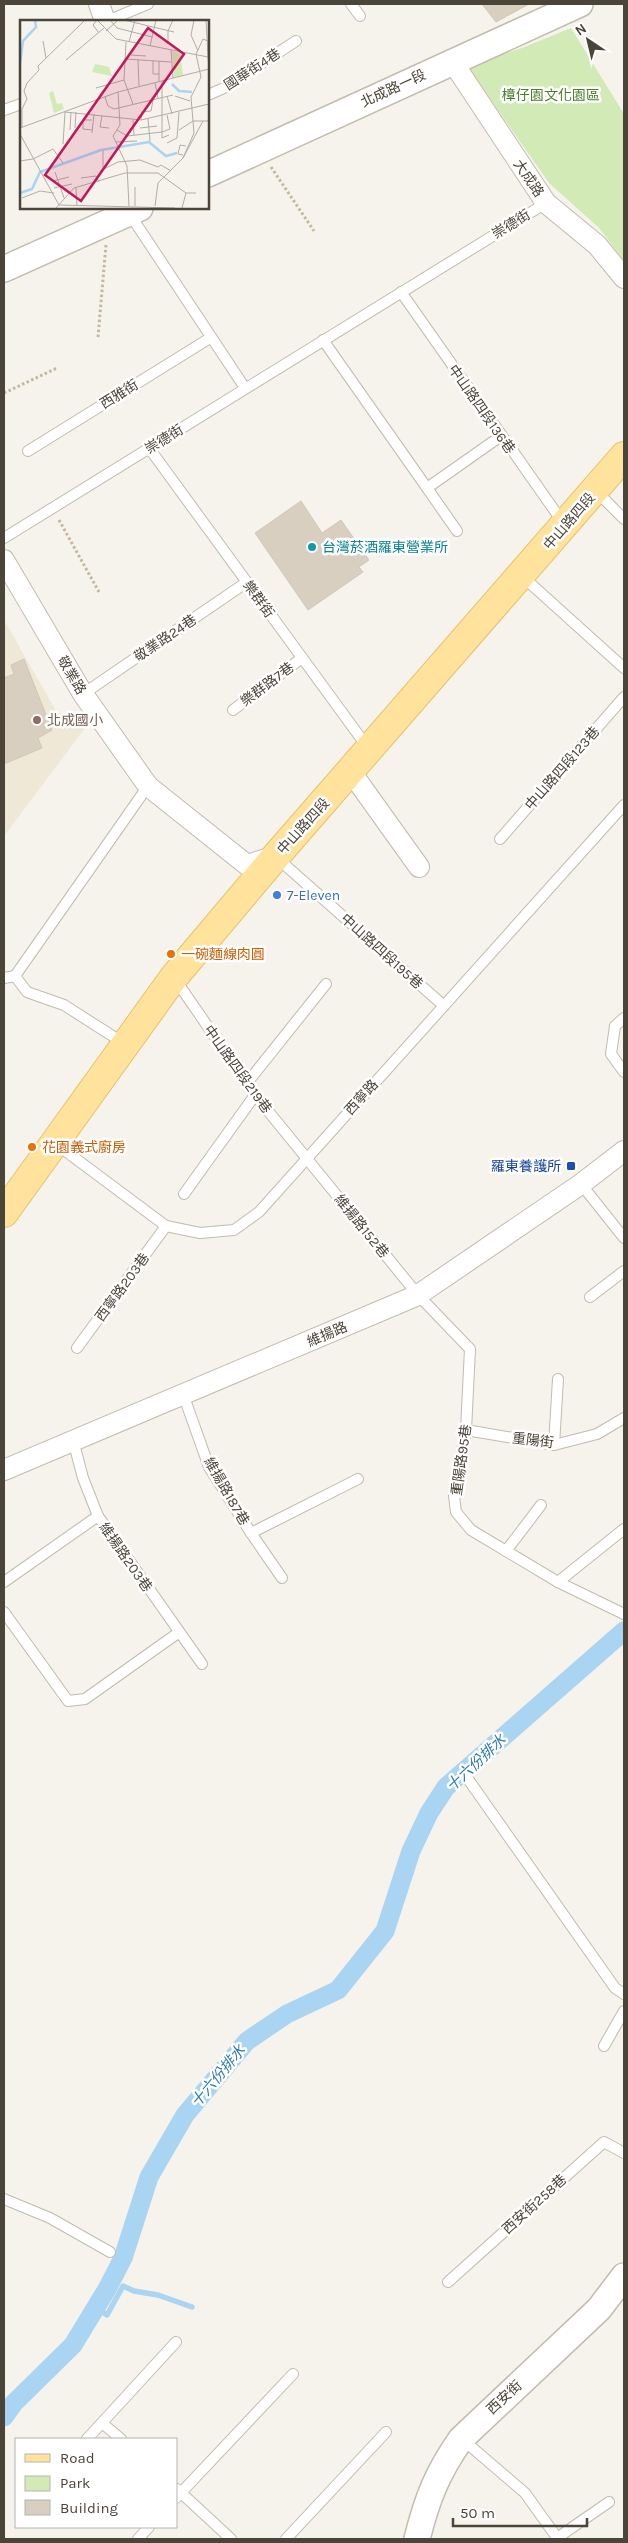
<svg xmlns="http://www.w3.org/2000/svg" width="628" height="2543" font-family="Karla,'Noto Sans TC',sans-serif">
  <rect width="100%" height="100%" fill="#f6f3ec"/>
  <polygon fill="#efe8d6" points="4,620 56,711 85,728 4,836"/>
  <polygon fill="#d2eab5" points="571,28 624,114 624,261 599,228 549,183 467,66 522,48"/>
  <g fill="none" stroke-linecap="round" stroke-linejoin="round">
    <polyline stroke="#a9d4f2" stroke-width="5.5" points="96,2308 107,2315 123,2286 134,2291 158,2295 192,2307"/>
    <polyline stroke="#a9d4f2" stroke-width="19" points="4,2417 14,2403 73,2345 107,2289 123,2258 149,2177 185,2115 247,2041 287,2014 338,1990 385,1931 411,1851 429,1813 446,1787 624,1631"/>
  </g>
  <g fill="#d8cfc1" stroke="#d3c7b4">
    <polygon points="482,4 529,4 496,22"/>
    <polygon points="301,501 322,533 341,520 369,560 359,567 363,572 308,610 255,533"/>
    <polygon points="24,659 52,730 38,738 42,748 4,764 4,678 14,674 11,665"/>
  </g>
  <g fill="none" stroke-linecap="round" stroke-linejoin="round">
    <g stroke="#c2bbae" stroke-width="12">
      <g id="service">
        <polyline points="351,4 360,16"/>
        <polyline points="107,21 148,4"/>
        <polyline points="208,95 224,88 296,41"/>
        <polyline points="4,110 21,104"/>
        <polyline points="129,213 245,388"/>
        <polyline points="401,292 564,524"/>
        <polyline points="323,340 427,488 501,436"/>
        <polyline points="149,448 368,748"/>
        <polyline points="28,451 210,338"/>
        <polyline points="427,488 457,531"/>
        <polyline points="595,490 624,519"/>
        <polyline points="4,538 546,203"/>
        <polyline points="522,576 624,668"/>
        <polyline points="83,694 247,582"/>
        <polyline points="233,710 302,658"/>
        <polyline points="500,839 624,697"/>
        <polyline points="276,857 444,1006"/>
        <polyline points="15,976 148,786"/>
        <polyline points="15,976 27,992 64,1005 125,1044"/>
        <polyline points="4,978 15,976"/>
        <polyline points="175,979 255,1095 418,1295 470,1349 466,1430 454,1496 456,1512 471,1530 558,1582 624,1614"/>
        <polyline points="624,1018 615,1026 611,1054 624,1072"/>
        <polyline points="247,1083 326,984"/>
        <polyline points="56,1144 166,1226 200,1233 234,1230 259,1212 624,805"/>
        <polyline points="581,1184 624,1238"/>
        <polyline points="184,1194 255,1095"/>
        <polyline points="590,1297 624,1271"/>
        <polyline points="77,1348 166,1226"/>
        <polyline points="183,1394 209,1467 251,1533 358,1479"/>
        <polyline points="466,1430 554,1445 597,1434 624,1418"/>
        <polyline points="73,1440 83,1478 98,1516 202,1664"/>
        <polyline points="554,1445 558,1379"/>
        <polyline points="251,1533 282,1578"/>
        <polyline points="506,1551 541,1505"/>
        <polyline points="4,1582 98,1516"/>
        <polyline points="558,1582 624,1529"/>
        <polyline points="4,1612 68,1701 85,1699 178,1633"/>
        <polyline points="468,1779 615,1988 624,1994"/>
        <polyline points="604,2046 624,2011"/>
        <polyline points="4,2199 50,2218 110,2252"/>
        <polyline points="448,2282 604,2142 624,2153"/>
        <polyline points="102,2423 121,2439"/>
        <polyline points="87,2439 176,2342"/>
        <polyline points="462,2439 525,2493 558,2539"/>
        <polyline points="177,2489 231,2539"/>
        <polyline points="176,2498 293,2374"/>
        <polyline points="557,2538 609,2502"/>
        <polyline points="138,2539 149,2527"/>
        <polyline points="286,2539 386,2432"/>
      </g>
    </g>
    <g stroke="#c2bbae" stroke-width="22">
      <g id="minor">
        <polyline points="99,4 105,21"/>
        <polyline points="452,61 546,203 597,245 624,278"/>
        <polyline points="4,560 83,694 148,786 247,865 276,856"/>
        <polyline points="351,772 419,867"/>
        <polyline points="4,1470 418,1295 581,1184 624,1151"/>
      </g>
    </g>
    <g stroke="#c2bbae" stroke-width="28">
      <g id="tertiary">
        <polyline points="208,174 580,4"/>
        <polyline points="4,269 140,208"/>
        <path d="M417 2539C427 2499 437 2473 461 2439L599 2309 624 2276"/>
      </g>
    </g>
    <g stroke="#e6c16a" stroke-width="30">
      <polyline id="primary" points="4,1213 174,977 276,856 624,456"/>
    </g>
    <g stroke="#c4b79f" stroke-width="3" stroke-dasharray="2.5 2.5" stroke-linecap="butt">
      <polyline points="271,167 314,231"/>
      <polyline points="98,337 106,245"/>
      <polyline points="4,393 57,368"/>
      <polyline points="59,520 99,592"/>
    </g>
    <use href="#service" stroke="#fff" stroke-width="10"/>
    <use href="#minor" stroke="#fff" stroke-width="20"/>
    <use href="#tertiary" stroke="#fff" stroke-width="25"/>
    <use href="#primary" stroke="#ffe39c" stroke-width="28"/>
  </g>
  <circle fill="#0f9aa8" stroke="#fff" stroke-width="2" cx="312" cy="547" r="5"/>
  <circle fill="#8d6e63" stroke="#fff" stroke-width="2" cx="37" cy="720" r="5"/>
  <circle fill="#3f7fe0" stroke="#fff" stroke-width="2" cx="277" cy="895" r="5"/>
  <g fill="#e8710a" stroke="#fff" stroke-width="2">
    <circle cx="171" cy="954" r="5"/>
    <circle cx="32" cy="1147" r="5"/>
  </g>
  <rect fill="#1a4fb4" stroke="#fff" stroke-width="2" x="566" y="1161" width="10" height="10" rx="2.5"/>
  <g text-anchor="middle" stroke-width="5" stroke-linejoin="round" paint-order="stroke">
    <g font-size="14" fill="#4b4439" stroke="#fff">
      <text transform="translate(252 69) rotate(-33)" y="5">國華街4巷</text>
      <text transform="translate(393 88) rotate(-25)" y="5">北成路一段</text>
      <text transform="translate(529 178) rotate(56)" y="5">大成路</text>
      <text transform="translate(511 224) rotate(-32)" y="5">崇德街</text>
      <text transform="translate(119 394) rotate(-32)" y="5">西雅街</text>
      <text transform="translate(482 409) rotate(55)" y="5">中山路四段136巷</text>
      <text transform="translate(164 439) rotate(-32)" y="5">崇德街</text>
      <text transform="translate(569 521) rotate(-49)" y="5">中山路四段</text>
      <text transform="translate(259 599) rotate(54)" y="5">樂群街</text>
      <text transform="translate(165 638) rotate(-34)" y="5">敬業路24巷</text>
      <text transform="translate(72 675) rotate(59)" y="5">敬業路</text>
      <text transform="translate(267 684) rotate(-37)" y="5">樂群路7巷</text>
      <text transform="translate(562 768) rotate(-49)" y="5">中山路四段123巷</text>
      <text transform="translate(303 826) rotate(-48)" y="5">中山路四段</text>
      <text transform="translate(382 951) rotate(42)" y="5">中山路四段195巷</text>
      <text transform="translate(238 1069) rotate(54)" y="5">中山路四段219巷</text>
      <text transform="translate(361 1097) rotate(-48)" y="5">西寧路</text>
      <text transform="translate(362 1226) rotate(51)" y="5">維揚路152巷</text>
      <text transform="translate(122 1287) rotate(-54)" y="5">西寧路203巷</text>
      <text transform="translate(327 1334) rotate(-23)" y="5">維揚路</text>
      <text transform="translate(533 1440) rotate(7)" y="5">重陽街</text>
      <text transform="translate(461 1460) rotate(-82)" y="5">重陽路95巷</text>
      <text transform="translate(227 1491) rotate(60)" y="5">維揚路187巷</text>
      <text transform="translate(126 1557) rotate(55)" y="5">維揚路203巷</text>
      <text transform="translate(534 2204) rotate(-42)" y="5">西安街258巷</text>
      <text transform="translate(504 2397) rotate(-43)" y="5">西安街</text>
    </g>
    <g font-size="14" fill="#4a7f2a" stroke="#fff">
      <text x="551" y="100">樟仔園文化園區</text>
    </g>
    <g font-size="14" fill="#0d838f" stroke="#fff" text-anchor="start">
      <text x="322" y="552">台灣菸酒羅東營業所</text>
    </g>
    <g font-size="14" fill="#785e54" stroke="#fff" text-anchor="start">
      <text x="47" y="725">北成國小</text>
    </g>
    <g font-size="14" fill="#366cbe" stroke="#fff" text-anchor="start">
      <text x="287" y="900">7-Eleven</text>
    </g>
    <g font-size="14" fill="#c56008" stroke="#fff" text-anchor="start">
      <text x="181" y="959">一碗麵線肉圓</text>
      <text x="42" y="1152">花園義式廚房</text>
    </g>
    <g font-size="14" fill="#164399" stroke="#fff" text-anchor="end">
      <text x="561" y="1171">羅東養護所</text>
    </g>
    <g font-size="15" font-style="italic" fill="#2e7ab2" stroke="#fff">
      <text transform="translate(476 1763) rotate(-43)" y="5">十六份排水</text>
      <text transform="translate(218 2076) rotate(-50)" y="5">十六份排水</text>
    </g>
  </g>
  <g transform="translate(20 20)">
    <rect width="189" height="189" fill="#f6f3ec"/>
    <path d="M152 31 160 33 163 55 154 57ZM75 44 89 47 92 56 72 52ZM33 71 37 84 42 83 44 89 34 93 29 73Z" fill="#d2eab5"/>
    <path fill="none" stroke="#a9d4f2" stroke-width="2.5" d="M0 43 3 21 16 7 15 0M152 64 159 71 172 72M0 173 12 169 20 152 81 130 129 122 146 136 157 133"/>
    <path fill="none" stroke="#b2ada4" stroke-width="1" d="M90 0 97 8 132 17M104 0 154 12M174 0 171 15 178 31M186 0 189 53M86 11 98 0M79 13 73 5 77 0 96 19 188 37M23 21 26 38M106 22 104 60 113 84M109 22 115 0M148 24V11L153 0M130 26 136 0M151 30 153 58M111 35 126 36M105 39 151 42M46 40 84 8M118 40 119 66M133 41V54H139M139 41V61M142 61V118L149 115M135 63 138 78M76 68 104 60M98 72 100 105 93 116 107 146 109 186M147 76 152 94M155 76 170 81M85 77 88 86 94 89 153 75M82 96 80 107 89 108M128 99 130 121M113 100 114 115M121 100 122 92 131 91 133 80M2 107V89L7 79 4 71 7 63 19 50 18 46 65 0M0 108 98 72 189 49M55 108 56 92M120 108 137 106M50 110 51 92M72 110 63 109V100H72M97 110 107 116 142 112 150 109 147 95M159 110 173 101H189M72 113 74 94M0 114 39 185 155 188M96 122 117 121M147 123 157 118 159 92M43 124 45 92 121 100 189 84M83 130V149M163 135 158 134 160 125 166 126M163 138 174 113 171 77 181 57 176 34 183 19 188 21M0 141 13 139 33 129 43 143M80 151 98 142 120 140 138 147 141 145 151 151M35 152 44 178M61 158 76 156 79 162M33 161 49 157M34 168 52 164M56 168 57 186M2 178 20 171 34 173M115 186V167M135 186 138 163 163 138 183 101M36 188 54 168 105 153H138L166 173H176M162 188 166 173"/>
    <path fill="#c2185b" fill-opacity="0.15" stroke="#c2185b" stroke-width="2.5" d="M128 8 164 34 61 181 25 155Z"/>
    <rect width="189" height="189" fill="none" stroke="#4b4439" stroke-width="2.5"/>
  </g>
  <rect width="628" height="2543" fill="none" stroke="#4b4439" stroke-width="10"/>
  <rect x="15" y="2438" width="162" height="90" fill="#ffffff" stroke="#b7b4b0"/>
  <rect x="25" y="2454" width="25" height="8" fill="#ffe39c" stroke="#b7b4b0"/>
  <text x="60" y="2463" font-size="15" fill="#4b4439">Road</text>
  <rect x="25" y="2476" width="25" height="15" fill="#d2eab5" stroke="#b7b4b0"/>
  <text x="60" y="2488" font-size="15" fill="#4b4439">Park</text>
  <rect x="25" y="2500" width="25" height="15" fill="#d8cfc1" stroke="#b7b4b0"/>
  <text x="60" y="2513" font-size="15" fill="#4b4439">Building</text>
  <g transform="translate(588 40) rotate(325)" stroke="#ffffff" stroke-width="4" paint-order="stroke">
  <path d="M0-4L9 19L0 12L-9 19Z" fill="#4b4439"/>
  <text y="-8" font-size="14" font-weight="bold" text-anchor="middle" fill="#4b4439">N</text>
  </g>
  <path d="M453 2518v8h134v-8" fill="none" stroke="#4b4439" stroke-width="2.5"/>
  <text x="460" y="2518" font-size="15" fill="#4b4439" stroke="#ffffff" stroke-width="4" paint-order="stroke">50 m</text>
</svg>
